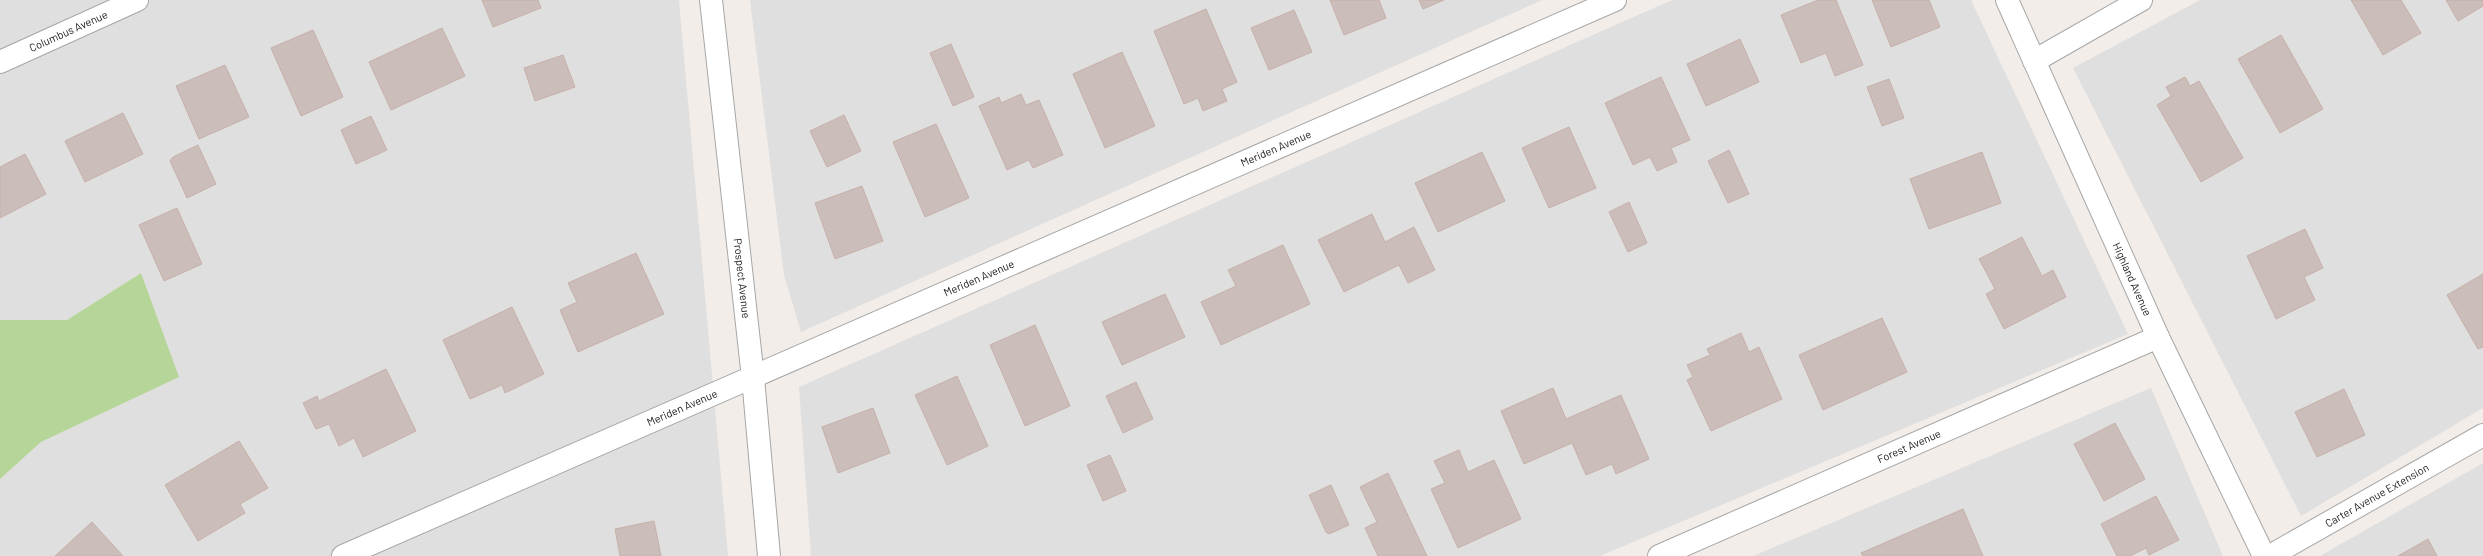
<svg xmlns="http://www.w3.org/2000/svg" width="2483" height="556" font-family="Barlow,sans-serif">
  <rect width="100%" height="100%" fill="#f2ede8"/>
  <g fill="#e0dfdf">
    <polygon points="0,0 679,0 728,556 0,556 0,479 41,442 178,377 141,273 67,320 0,320"/>
    <polygon points="750,0 1542,0 801,332 784,275"/>
    <polygon points="1672,0 1971,0 2128,334 1600,556 811,556 799,387"/>
    <polygon points="2200,0 2483,0 2483,408 2301,516 2073,68"/>
    <polygon points="2151,388 2223,556 1753,556"/>
    <polygon points="2483,463 2483,556 2320,556"/>
  </g>
  <polygon fill="#b6d599" points="141,273 179,377 41,442 0,479 0,320 67,320"/>
  <g fill="#cbbeba" stroke="#c6b0a8">
    <polygon points="482,0 538,0 541,8 493,27"/>
    <polygon points="1330,0 1379,0 1386,18 1344,35"/>
    <polygon points="1419,0 1444,0 1423,9"/>
    <polygon points="1818,0 1836,0 1863,65 1835,76 1826,53 1801,63 1781,15"/>
    <polygon points="1872,0 1929,0 1940,27 1891,47"/>
    <polygon points="2351,0 2401,0 2421,33 2383,55"/>
    <polygon points="2446,0 2483,0 2483,6 2458,21"/>
    <polygon points="1206,9 1237,82 1222,89 1227,101 1203,111 1198,98 1184,104 1154,31"/>
    <polygon points="1294,10 1312,52 1269,70 1251,28"/>
    <polygon points="442,28 465,76 391,110 369,62"/>
    <polygon points="313,30 343,97 301,116 271,48"/>
    <polygon points="2281,35 2323,109 2280,133 2238,59"/>
    <polygon points="1740,39 1759,82 1706,106 1687,64"/>
    <polygon points="951,44 974,97 953,106 930,53"/>
    <polygon points="1122,52 1155,126 1105,148 1073,74"/>
    <polygon points="563,55 575,87 535,101 524,68"/>
    <polygon points="225,65 249,117 199,139 176,86"/>
    <polygon points="1661,77 1690,140 1671,148 1677,162 1657,171 1650,157 1633,165 1605,103"/>
    <polygon points="2185,77 2190,86 2199,81 2243,158 2201,182 2157,105 2171,96 2166,87"/>
    <polygon points="1889,79 1904,118 1882,126 1867,87"/>
    <polygon points="1021,94 1026,105 1039,100 1063,155 1033,168 1029,160 1007,170 979,106 999,97 1001,103"/>
    <polygon points="123,113 143,154 85,182 65,141"/>
    <polygon points="844,115 861,151 827,167 810,131"/>
    <polygon points="371,116 387,150 356,164 341,130"/>
    <polygon points="936,124 969,198 925,217 893,142"/>
    <polygon points="1569,127 1596,188 1549,208 1522,148"/>
    <polygon points="198,145 216,184 187,198 170,161 173,157"/>
    <polygon points="1729,150 1749,194 1728,203 1708,161"/>
    <polygon points="1482,152 1505,201 1438,232 1415,183"/>
    <polygon points="1982,152 2001,203 1929,229 1910,179"/>
    <polygon points="25,154 46,194 0,218 0,167"/>
    <polygon points="862,186 883,241 835,259 815,203"/>
    <polygon points="1629,202 1647,243 1628,252 1609,212"/>
    <polygon points="177,208 202,264 164,281 139,225"/>
    <polygon points="1372,214 1385,242 1414,227 1435,270 1408,283 1399,265 1344,292 1318,240"/>
    <polygon points="2305,229 2323,268 2304,277 2315,300 2276,319 2247,256"/>
    <polygon points="2022,237 2042,276 2053,270 2066,297 2004,329 1986,294 1995,289 1979,259"/>
    <polygon points="1283,245 1310,304 1221,345 1201,302 1236,286 1228,270"/>
    <polygon points="636,253 664,314 578,352 560,310 577,302 568,283"/>
    <polygon points="2483,274 2483,347 2478,349 2447,295"/>
    <polygon points="1165,294 1185,337 1122,365 1102,322"/>
    <polygon points="512,307 544,374 505,393 502,385 470,399 443,340"/>
    <polygon points="1882,318 1907,372 1823,410 1799,355"/>
    <polygon points="1035,325 1070,406 1025,426 990,345"/>
    <polygon points="1741,333 1749,352 1759,347 1782,399 1711,431 1687,380 1693,377 1687,365 1710,355 1707,349"/>
    <polygon points="386,369 416,431 363,457 354,438 339,446 329,424 316,429 303,403 317,396 319,401"/>
    <polygon points="957,376 988,446 947,465 915,395"/>
    <polygon points="1136,382 1153,419 1123,433 1106,396"/>
    <polygon points="1553,388 1566,419 1621,395 1649,459 1616,474 1612,464 1586,475 1572,443 1524,464 1501,411"/>
    <polygon points="2344,389 2365,435 2317,457 2295,412"/>
    <polygon points="873,408 890,453 838,473 822,427"/>
    <polygon points="2115,423 2145,479 2104,501 2074,444"/>
    <polygon points="239,441 268,488 240,504 245,513 198,541 165,485"/>
    <polygon points="1459,450 1468,472 1494,460 1521,519 1458,548 1431,489 1445,483 1434,461"/>
    <polygon points="1110,455 1126,491 1103,501 1087,465"/>
    <polygon points="1388,473 1427,556 1378,556 1365,528 1377,522 1360,487"/>
    <polygon points="1331,485 1349,525 1329,534 1326,532 1309,495"/>
    <polygon points="2156,496 2179,540 2149,555 2146,548 2130,556 2117,556 2101,524"/>
    <polygon points="1963,509 1983,556 1863,556 1861,553"/>
    <polygon points="654,521 661,556 620,556 615,529"/>
    <polygon points="92,522 123,556 55,556"/>
    <polygon points="2428,539 2437,556 2398,556"/>
  </g>
  <g fill="none" stroke-linecap="round" stroke-linejoin="round">
    <g stroke="#a6a6a6" stroke-width="24">
      <g id="minor">
        <path id="s1" d="M711 0 753 378 769 556"/>
        <path id="s2" d="M2007 0 2158 337 2264 556"/>
        <polyline points="2034,61 2141,0"/>
        <path id="s3" d="M0 62 137 0"/>
        <path id="s4" d="M343 556 1615 0"/>
        <path id="s5" d="M1659 556 2158 337"/>
        <path id="s6" d="M2270 556 2483 435"/>
      </g>
    </g>
    <use href="#minor" stroke="#fff" stroke-width="22"/>
  </g>
  <g text-anchor="middle" stroke-width="3.5" stroke-linejoin="round" paint-order="stroke">
    <g font-size="11" fill="#222" stroke="#fff">
      <text dy="4" stroke="none"><textPath href="#s3" startOffset="75">Columbus Avenue</textPath></text>
      <text dy="4" stroke="none"><textPath href="#s4" startOffset="1018">Meriden Avenue</textPath></text>
      <text dy="4" stroke="none"><textPath href="#s1" startOffset="280">Prospect Avenue</textPath></text>
      <text dy="4" stroke="none"><textPath href="#s4" startOffset="694">Meriden Avenue</textPath></text>
      <text dy="4" stroke="none"><textPath href="#s2" startOffset="306">Highland Avenue</textPath></text>
      <text dy="4" stroke="none"><textPath href="#s4" startOffset="370">Meriden Avenue</textPath></text>
      <text dy="4" stroke="none"><textPath href="#s5" startOffset="273">Forest Avenue</textPath></text>
      <text dy="4" stroke="none"><textPath href="#s6" startOffset="123">Carter Avenue Extension</textPath></text>
    </g>
  </g>
</svg>
